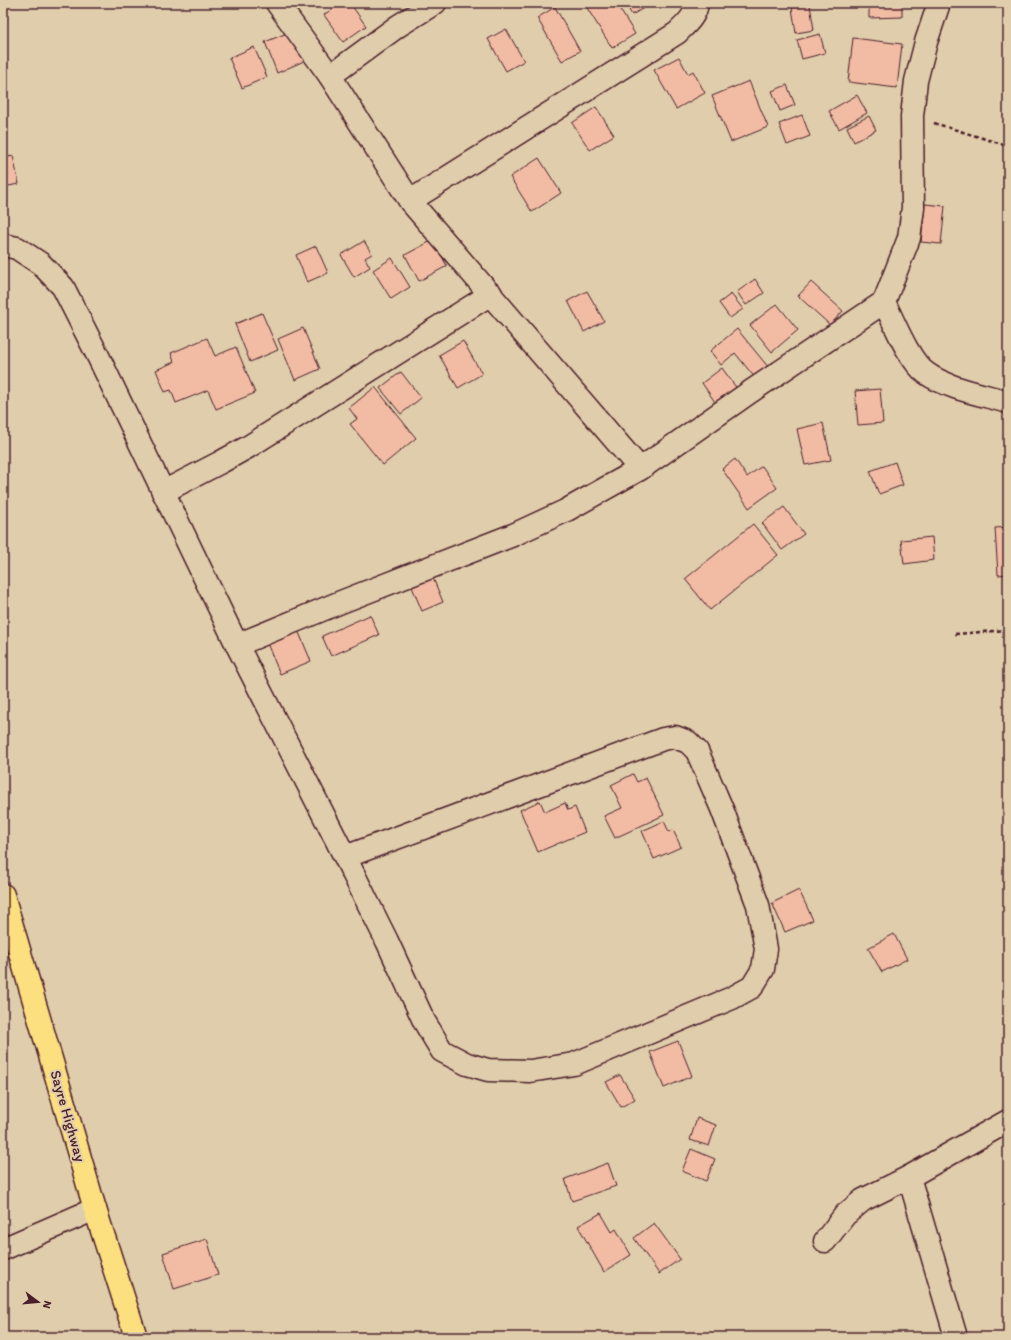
<svg xmlns="http://www.w3.org/2000/svg" width="1011" height="1340" font-family="Itim,sans-serif">
  <rect width="100%" height="100%" fill="#e0cdab"/>
  <filter id="ink" filterUnits="userSpaceOnUse"><feTurbulence type="fractalNoise" baseFrequency=".025" numOctaves="2"/><feDisplacementMap in="SourceGraphic" scale="8" xChannelSelector="R" yChannelSelector="G"/><feConvolveMatrix kernelMatrix="1 2 1 2 8 2 1 2 1" color-interpolation-filters="sRGB"/></filter>
  <g filter="url(#ink)">
    <g fill="#f1bca3" stroke="#4a1f2b">
      <polygon points="340,3 350,3 366,26 343,42 324,15"/>
      <polygon points="584,3 616,3 635,34 612,48"/>
      <polygon points="625,3 652,3 632,15"/>
      <polygon points="869,3 902,3 902,17 869,18"/>
      <polygon points="810,5 814,30 796,33 792,8"/>
      <polygon points="555,7 580,51 562,61 537,18"/>
      <polygon points="506,29 524,61 506,71 488,39"/>
      <polygon points="292,31 304,61 277,73 265,42"/>
      <polygon points="820,34 825,53 802,59 797,40"/>
      <polygon points="853,38 902,44 897,88 848,82"/>
      <polygon points="254,47 267,77 242,88 229,58"/>
      <polygon points="679,57 688,74 693,71 705,93 676,109 654,70"/>
      <polygon points="749,81 768,127 731,142 712,96"/>
      <polygon points="787,85 795,105 780,111 772,91"/>
      <polygon points="857,95 867,113 839,129 829,111"/>
      <polygon points="596,107 614,135 590,150 572,123"/>
      <polygon points="802,115 810,136 787,145 779,124"/>
      <polygon points="869,116 876,130 854,142 847,127"/>
      <polygon points="13,156 19,184 3,187 3,158"/>
      <polygon points="539,158 561,193 532,212 510,177"/>
      <polygon points="925,204 945,206 941,244 921,242"/>
      <polygon points="433,240 447,266 419,281 405,255"/>
      <polygon points="364,241 372,254 365,258 370,267 354,277 341,255"/>
      <polygon points="316,246 328,273 307,282 296,255"/>
      <polygon points="392,258 410,287 391,299 373,270"/>
      <polygon points="755,279 764,293 746,305 737,292"/>
      <polygon points="811,282 843,311 830,325 798,296"/>
      <polygon points="587,291 604,321 584,332 568,301"/>
      <polygon points="731,294 743,309 730,318 719,303"/>
      <polygon points="777,304 798,330 772,352 750,325"/>
      <polygon points="262,313 278,350 250,362 235,324"/>
      <polygon points="303,328 320,369 295,380 278,339"/>
      <polygon points="737,329 769,368 756,379 735,353 721,365 710,351"/>
      <polygon points="207,338 215,356 236,347 255,393 216,409 208,390 176,403 171,390 165,392 156,370 174,362 171,353"/>
      <polygon points="463,341 482,374 458,388 439,355"/>
      <polygon points="722,368 738,390 717,405 702,383"/>
      <polygon points="401,372 421,398 401,414 380,388"/>
      <polygon points="375,387 416,438 383,465 350,424 357,419 349,408"/>
      <polygon points="880,389 883,423 858,425 855,391"/>
      <polygon points="823,423 831,460 805,465 797,429"/>
      <polygon points="735,459 747,477 762,466 777,488 749,508 722,469"/>
      <polygon points="895,462 903,485 879,494 870,471"/>
      <polygon points="784,507 804,534 782,550 762,523"/>
      <polygon points="753,524 778,555 710,610 685,579"/>
      <polygon points="1008,527 1008,574 998,575 995,528"/>
      <polygon points="932,537 934,560 904,564 901,540"/>
      <polygon points="433,578 443,602 422,611 412,587"/>
      <polygon points="370,615 379,635 331,656 322,636"/>
      <polygon points="297,628 311,661 280,674 266,641"/>
      <polygon points="633,774 637,782 646,778 664,815 615,838 604,816 622,808 611,785"/>
      <polygon points="540,801 545,812 565,803 568,810 575,807 585,832 538,852 520,810"/>
      <polygon points="664,821 669,832 673,830 681,847 654,859 642,831"/>
      <polygon points="799,890 813,920 785,932 772,903"/>
      <polygon points="894,934 907,959 882,972 868,948"/>
      <polygon points="678,1041 692,1076 664,1088 650,1052"/>
      <polygon points="620,1075 635,1099 621,1107 606,1082"/>
      <polygon points="697,1118 716,1125 709,1146 690,1140"/>
      <polygon points="691,1149 715,1159 706,1181 682,1171"/>
      <polygon points="608,1163 616,1186 572,1201 565,1179"/>
      <polygon points="601,1213 612,1232 616,1229 631,1255 604,1272 578,1226"/>
      <polygon points="654,1223 680,1259 659,1274 634,1238"/>
      <polygon points="207,1239 218,1275 174,1289 163,1253"/>
    </g>
    <g fill="none" stroke-linecap="round" stroke-linejoin="round">
      <g stroke="#4a1f2b" stroke-width="25">
        <g id="minor">
          <polyline points="277,3 330,76 410,201"/>
          <polyline points="330,76 398,26 435,3"/>
          <polyline points="3,245 17,248 41,264 63,287 99,358 237,645 345,857 387,941 424,1021 442,1051 467,1064 488,1070 530,1071 574,1064 732,998 752,987 763,969 766,949 758,905 722,809 697,751 688,742 675,737 663,739 345,857"/>
          <path d="M884 302C894 322 909 361 926 373 946 388 984 395 1008 402"/>
          <path d="M640 469 410 201 677 33C686 24 696 16 697 3"/>
          <polyline points="163,492 221,462 248,447 491,294"/>
          <polyline points="237,645 341,602 513,535 565,511 640,469 750,392 884,302 909,238 913,208 912,116 916,81 926,42 939,3"/>
          <polyline points="909,1177 1008,1121"/>
          <polyline points="825,1241 845,1215 863,1200 909,1177 956,1337"/>
          <polyline points="3,1249 95,1209"/>
        </g>
      </g>
      <g stroke="#4a1f2b" stroke-width="25">
        <polyline id="highway" points="3,895 95,1209 136,1337"/>
      </g>
      <g stroke="#4a1f2b" stroke-width="2.5" stroke-dasharray="4 3" stroke-linecap="butt">
        <polyline points="934,123 1008,146"/>
        <polyline points="955,634 1008,630"/>
      </g>
      <use href="#minor" stroke="#e0cdab" stroke-width="22"/>
      <use href="#highway" stroke="#fce080" stroke-width="22"/>
    </g>
  </g>
  <g text-anchor="middle" stroke-width="4" stroke-linejoin="round" paint-order="stroke">
    <g font-size="15" fill="#4a1f2b" stroke="#e0cdab">
      <text transform="translate(68 1116) rotate(74)" y="5">Sayre Highway</text>
    </g>
  </g>
  <rect width="1011" height="1340" fill="none" stroke="#e0cdab" stroke-width="16"/>
  <rect x="8" y="8" width="995" height="1324" fill="none" stroke="#4a1f2b" stroke-width="1.5" filter="url(#ink)"/>
  <g transform="translate(38 1302) rotate(106)" stroke="#e0cdab" stroke-width="3" paint-order="stroke">
  <path d="M0-3L7 15L0 10L-7 15Z" fill="#4a1f2b"/>
  <text y="-6" font-size="11" font-weight="bold" text-anchor="middle" fill="#4a1f2b">N</text>
  </g>
</svg>
